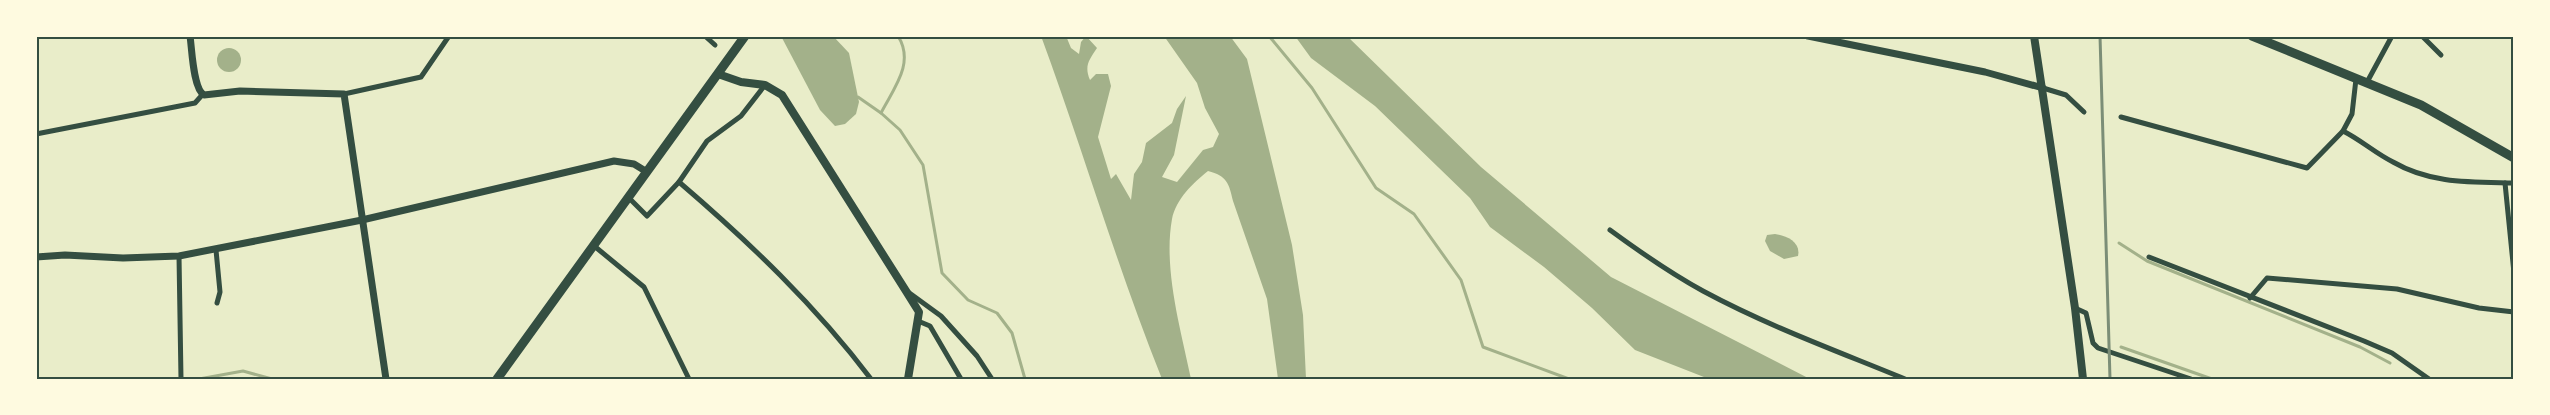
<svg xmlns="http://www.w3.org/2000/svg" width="2550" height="415" font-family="Roboto,sans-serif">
  <rect width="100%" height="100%" fill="#e9edc9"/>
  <g fill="#a3b18a">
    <polygon points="781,36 833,36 849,53 859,102 856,114 845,124 835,126 820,110"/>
    <path d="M1041 36H1066L1071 48 1079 54 1081 42 1086 36 1097 48C1089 60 1084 66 1090 80L1096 74H1108L1111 86 1098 137 1111 179 1116 174 1131 200 1134 174 1142 162 1146 143 1172 123 1177 109 1186 96 1174 155 1162 177 1177 182 1203 150 1213 147 1219 134 1205 108 1197 83 1164 36H1230L1247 59 1292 245 1303 315 1306 379H1278L1267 299 1233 201C1229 183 1227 176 1208 171 1193 183 1176 199 1172 219 1163 269 1181 330 1191 379H1162C1117 267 1083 150 1041 36Z"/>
    <polygon points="1295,36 1347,36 1481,167 1611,277 1810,379 1709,379 1635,350 1592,308 1544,267 1490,227 1470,198 1375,106 1311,58"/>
    <circle cx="229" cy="60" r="12"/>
    <path d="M1775 234C1787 236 1801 242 1798 256L1784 259 1770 251 1765 241 1767 235Z"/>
  </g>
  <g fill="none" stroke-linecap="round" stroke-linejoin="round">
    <g stroke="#a3b18a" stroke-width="3">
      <path d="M898 36C915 63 894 88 881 113L900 130 923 165 942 273 968 300 997 313 1012 333 1025 379"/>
      <polyline points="1269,36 1312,88 1376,188 1414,214 1461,280 1483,347 1569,379"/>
      <polyline points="858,97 881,113"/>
      <polyline points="2119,243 2147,261 2360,347 2390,363"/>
      <polyline points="2121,347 2212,379"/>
      <polyline points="199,379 243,371 272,379"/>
    </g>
    <g stroke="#344e41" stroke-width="5">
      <polyline points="705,36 715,45"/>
      <polyline points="2422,36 2441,55"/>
      <path d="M2356 79 2352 114 2343 131C2361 140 2375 153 2393 162 2431 184 2471 182 2514 183"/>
      <polyline points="2366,84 2392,36"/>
      <polyline points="2043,88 2066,95 2084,112"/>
      <polyline points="344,94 421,77 449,36"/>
      <polyline points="2121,117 2307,168 2343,131"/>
      <polyline points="36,134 195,103 203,94"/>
      <polyline points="679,182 707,141 741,116 765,85"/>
      <polyline points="2505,183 2514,273"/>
      <path d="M628 197 647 216 679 182C749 242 815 305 871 379"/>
      <path d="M1610 230C1640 252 1670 273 1703 291 1768 326 1837 351 1905 379"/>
      <polyline points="593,245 644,287 689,379"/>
      <polyline points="216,250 220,292 217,303"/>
      <polyline points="179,256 181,379"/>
      <polyline points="2149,257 2364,341 2392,353 2429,379"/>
      <polyline points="908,292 941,316 977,356 992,379"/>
      <polyline points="2250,298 2267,278 2397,289 2479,308 2514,312"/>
      <polyline points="2075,308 2086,313 2093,343 2098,348 2191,379"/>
      <polyline points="918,321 930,326 961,379"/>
    </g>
    <g stroke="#344e41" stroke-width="7">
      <path d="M190 36C192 49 193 89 204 95L240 91 344 94 386 379"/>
      <polyline points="1808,36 1985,72 2043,88"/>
      <polyline points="36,257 65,255 123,258 179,256 362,220 614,161 634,164 647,172"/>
    </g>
    <g stroke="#344e41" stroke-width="8">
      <polyline points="2034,36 2075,308 2083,379"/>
      <polyline points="718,74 741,82 765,85 782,95 906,291 919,312 908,379"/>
    </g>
    <polyline stroke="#344e41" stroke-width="9" points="2252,36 2421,105 2514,158"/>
    <polyline stroke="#344e41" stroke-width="9" points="497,379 745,36"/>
    <polyline stroke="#7c8e77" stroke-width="3" points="2100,36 2110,379"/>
  </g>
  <rect width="2550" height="415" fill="none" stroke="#fefae0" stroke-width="75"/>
  <rect x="38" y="38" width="2474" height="340" fill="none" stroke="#344e41" stroke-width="2"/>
</svg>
